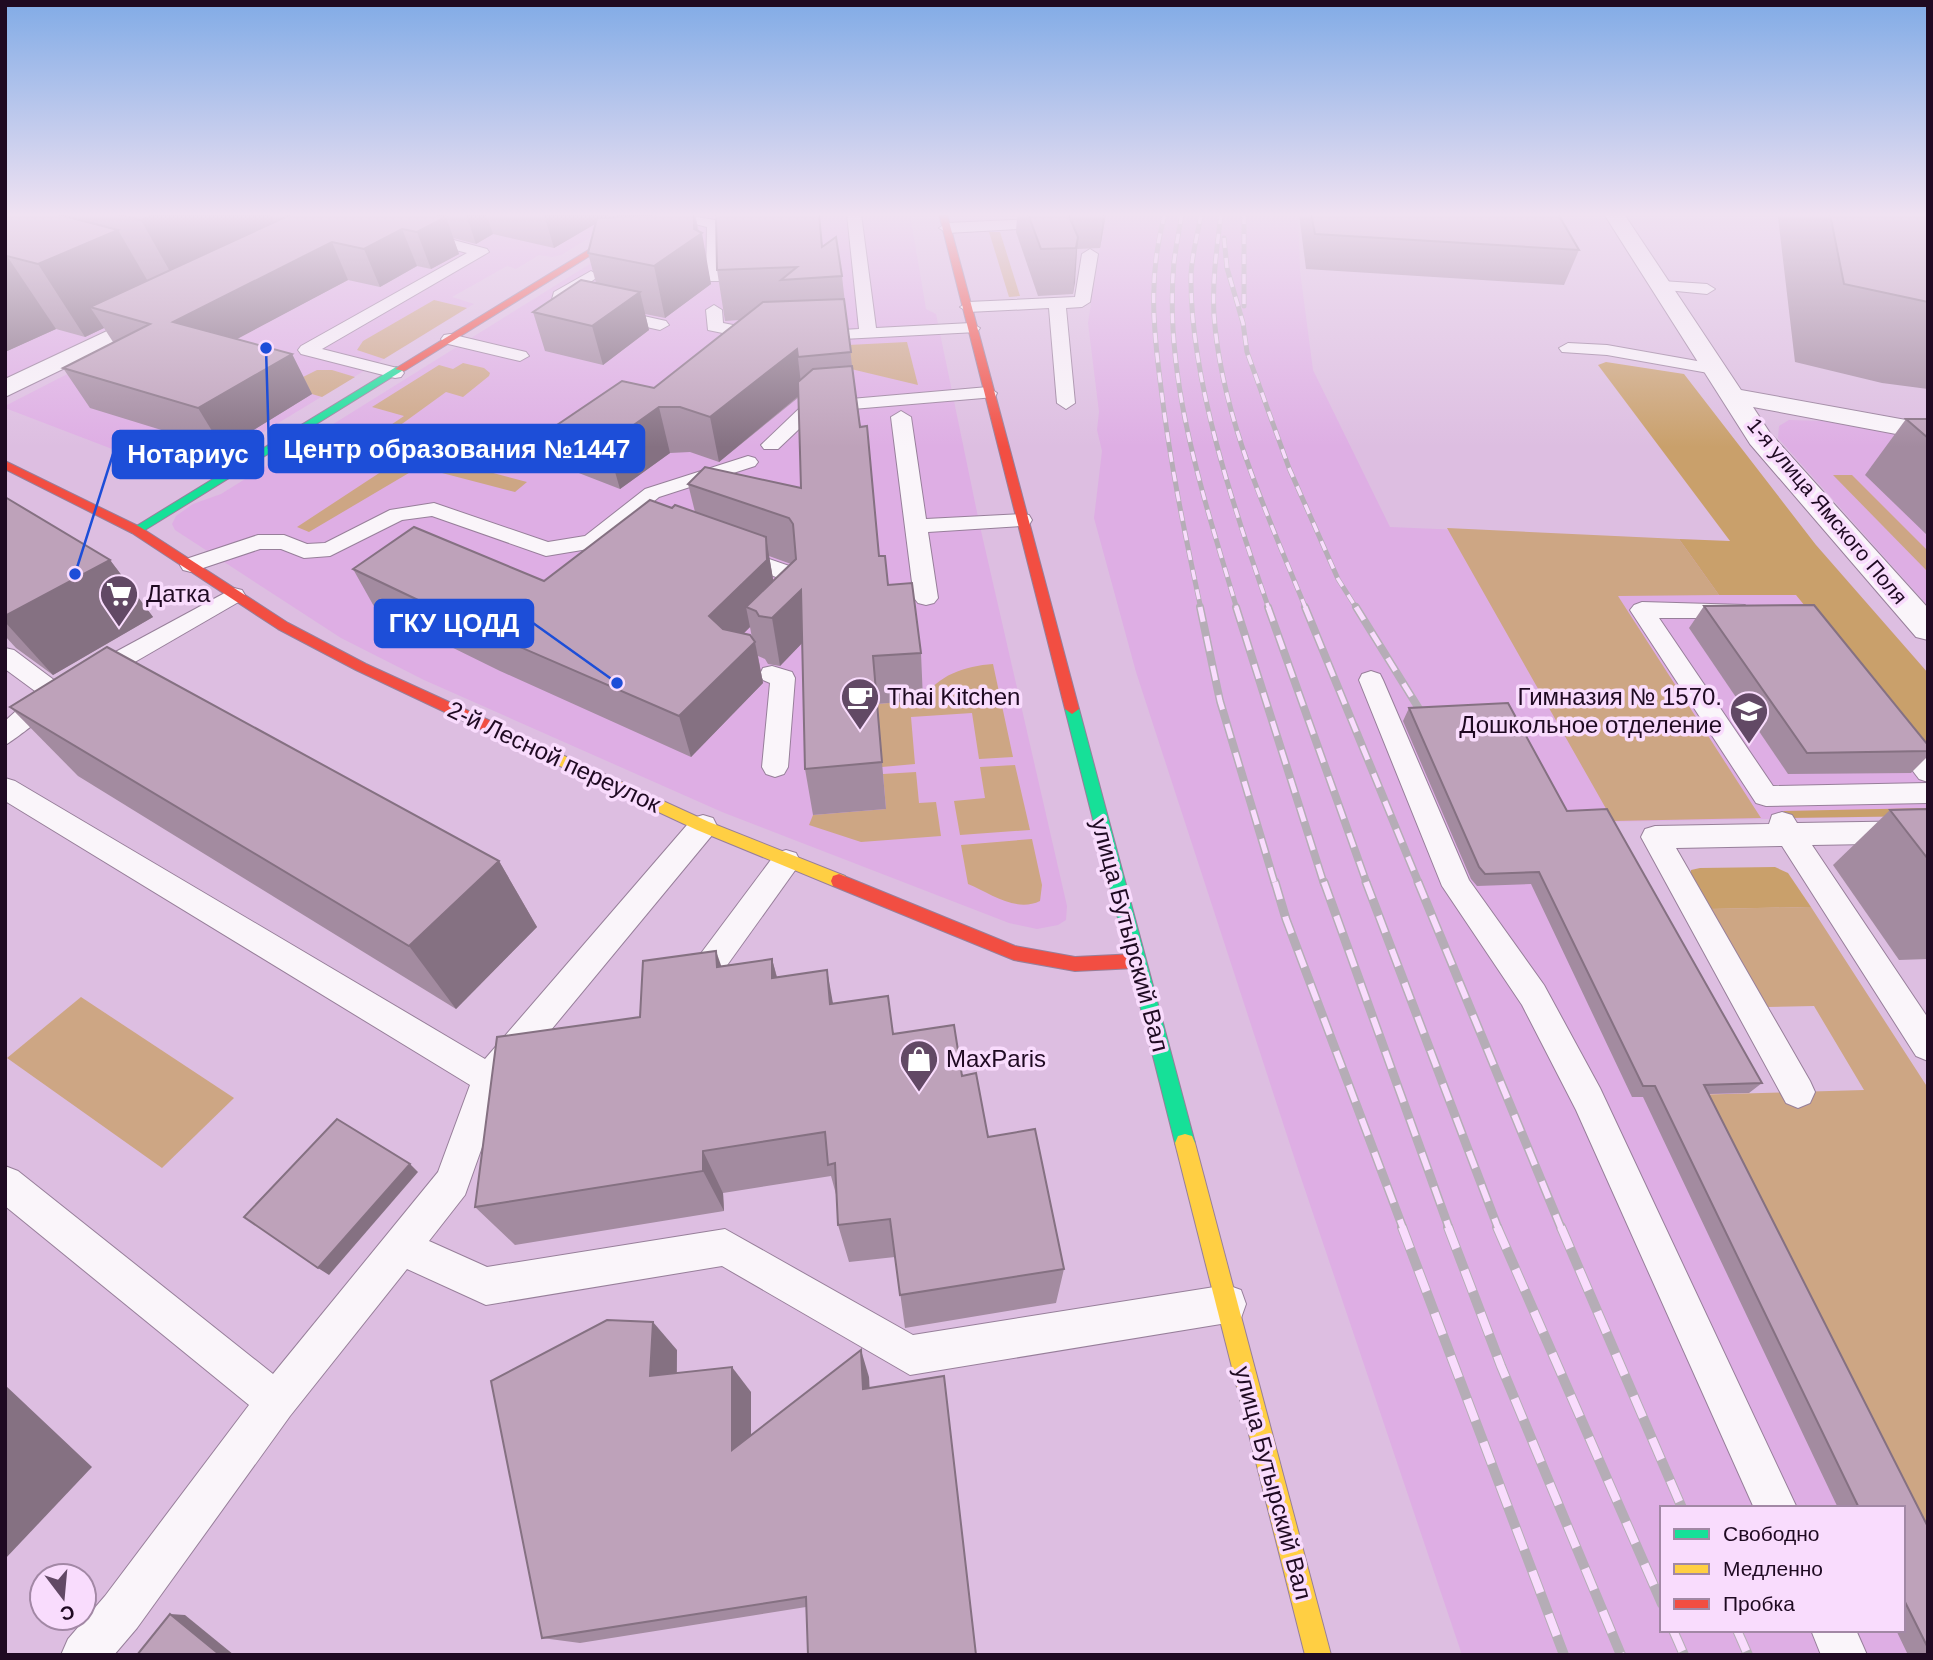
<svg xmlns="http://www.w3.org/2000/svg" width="1933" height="1660" font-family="Arial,sans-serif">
  <rect width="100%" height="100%" fill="#ddbee1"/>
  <g fill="#deaee4">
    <polygon points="379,214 630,214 561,255 552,257 539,255 516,269 507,266 452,297 474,304 188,478 5,408 5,406"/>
    <polygon points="670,214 910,214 926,309 936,314 979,522 1067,906 1066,920 1058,925 1037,929 1009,923 722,812 424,680 341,638 175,530 172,524 176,516 193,504 221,494"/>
    <polygon points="1105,214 1298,214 1300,271 1313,370 1390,527 1816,545 1928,673 1928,816 1599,822 1749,1093 1692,1095 1895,1508 1662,1508 1662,1630 1903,1630 1928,1655 1462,1655 1297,1166 1136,672 1094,518 1102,451 1097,430 1099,412 1088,323"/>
    <polygon points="5,261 147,310 5,379"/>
    <polygon points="1789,420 1823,421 1928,440 1928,606 1778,438 1779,426"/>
  </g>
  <g fill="#cda684">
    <polygon points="989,232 1000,232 1020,296 1009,297"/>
    <polygon points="434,300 467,308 384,359 357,350 363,341"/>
    <polygon points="907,342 918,385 851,369 848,345"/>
    <polygon points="463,363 484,368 490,373 489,376 463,397 446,392 377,442 527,482 515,492 419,467 309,532 297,527 399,460 360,446 404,416 372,407 439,365 453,369"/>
    <polygon points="317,370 332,370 355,377 322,397 285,386"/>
    <polygon points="1833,475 1852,475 1928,551 1928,572"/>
    <polygon points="1447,528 1679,539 1719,595 1618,596 1761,818 1613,821"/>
    <path d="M993 664 1013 757 979 759 972 713 911 717 915 764 882 767 877 704 923 700C937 675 965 666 993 664Z"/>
    <polygon points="1015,765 1030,830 960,835 954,801 985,798 980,767"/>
    <polygon points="916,772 919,803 936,802 941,836 861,842 809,825 813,815 886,809 883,774"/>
    <path d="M1032 839 1042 885 1040 901C1016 913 990 893 968 884L961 845Z"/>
    <polygon points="1811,907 1928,1088 1928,1574 1903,1508 1691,1095 1864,1090 1814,1006 1766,1007 1710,909"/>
    <polygon points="81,997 234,1098 162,1168 7,1058"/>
  </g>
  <g fill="#c9a06b">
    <polygon points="1606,362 1684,374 1816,545 1928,673 1928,757 1796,595 1719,595 1679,539 1730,541 1598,365"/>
    <polygon points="1928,808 1928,816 1788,818 1783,811"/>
    <polygon points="1775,867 1788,873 1811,907 1710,909 1691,874 1691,870 1700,868"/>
  </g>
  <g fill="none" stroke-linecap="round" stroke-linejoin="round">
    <g stroke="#977f9a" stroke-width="2">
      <g id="lane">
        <polygon points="679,214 715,220 722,224 722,278 720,281 708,281 706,278 707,227 679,220"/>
        <polygon points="847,214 861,214 876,328 971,323 980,328 977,332 804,341 801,337 810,332 859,329"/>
        <polygon points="1084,214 1098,214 1097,221 1090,225 947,233 939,228 947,223 1083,217"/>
        <polygon points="420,231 487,249 489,252 322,349 401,369 404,373 401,377 395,378 301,354 298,350 301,346 467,253 415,239 412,236 415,233"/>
        <polygon points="1090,249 1098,254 1090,302 1082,307 1066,308 1075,403 1066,409 1057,403 1049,308 968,312 960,307 968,302 1075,297 1082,254"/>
        <polygon points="591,271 599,276 568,298 570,303 568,307 553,307 551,303 554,292"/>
        <polygon points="1662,281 1707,284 1715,289 1707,294 1656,289 1654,286 1656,283"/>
        <polygon points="714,305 722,310 723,323 772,333 775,337 766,342 708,330 706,310"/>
        <polygon points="612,309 666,321 669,325 660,330 606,318 604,314 606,310"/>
        <polygon points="450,334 526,352 529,356 520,361 444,343 441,339 444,335"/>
        <polygon points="1568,343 1607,345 1714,364 1723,369 1714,374 1607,355 1562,352 1559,348"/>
        <polygon points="988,387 997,393 995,397 817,412 778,449 764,449 761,445 805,403"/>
        <polygon points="901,411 911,417 926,519 1021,514 1029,515 1032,520 1029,525 1021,526 928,532 938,598 934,603 926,605 918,603 914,598 891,417"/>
        <polygon points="748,456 755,458 758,462 755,466 659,497 640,513 672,524 675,529 672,534 664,535 628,523 600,547 546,556 432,516 402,520 330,556 304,558 281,549 260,549 191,572 183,570 180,565 183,560 258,535 284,535 307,544 325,543 390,510 434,503 548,542 585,536 645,489"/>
        <path d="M735 547 795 568C801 578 801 601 795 611L787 613 779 611 775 606 776 577 727 559 724 554 727 549Z"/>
        <polygon points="234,588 242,590 245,595 242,600 102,681 93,683 84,681 81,675 84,669"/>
        <polygon points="1642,602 1745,605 1749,610 1745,615 1737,618 1659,618 1773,786 1928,783 1928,803 1766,806 1756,803 1630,610 1634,605"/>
        <path d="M5 648 14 650 66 689 70 695C67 699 11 743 5 745V721L27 701 39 694 5 669Z"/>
        <polygon points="772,666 792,672 795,678 788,767 784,774 775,777 766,774 762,767 770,683 763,680 760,674 763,668"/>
        <polygon points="1371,671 1380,674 1383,680 1469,880 1544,985 1600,1088 1797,1508 1754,1508 1576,1110 1522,1005 1442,886 1359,680 1362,674"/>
        <polygon points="1897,724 1906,726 1928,753 1928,782 1919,779 1884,733 1888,726"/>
        <polygon points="5,778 15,781 485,1059 693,818 703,815 713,818 717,826 713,834 503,1088 465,1195 429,1241 487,1267 725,1229 913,1335 1227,1285 1241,1290 1246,1304 1241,1318 1227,1323 910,1375 722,1266 486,1305 407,1269 290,1416 137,1628 114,1655 61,1655 68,1639 105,1596 249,1405 5,1206 5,1166 18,1171 273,1374 438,1172 470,1085 5,801"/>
        <polygon points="1782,812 1792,815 1797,823 1928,821 1928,843 1812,845 1928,1018 1928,1061 1916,1056 1782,846 1676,848 1810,1081 1815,1092 1810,1103 1798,1108 1786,1103 1641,837 1645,829 1655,826 1769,824 1772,815"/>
        <polygon points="786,850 796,853 800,861 796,869 715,982 704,986 693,982 688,973 693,964 776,853"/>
        <polygon points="1811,1630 1856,1630 1867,1655 1821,1655"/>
      </g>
    </g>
    <g stroke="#977f9a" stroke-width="2">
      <g id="street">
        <polygon points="1604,214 1624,214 1741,390 1928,424 1928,440 1753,407 1770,433 1928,608 1928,640 1916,637 1750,444"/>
        <polygon points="156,308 164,310 168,315 164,320 5,397 5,379"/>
      </g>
    </g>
    <g stroke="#977f9a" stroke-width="2">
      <g id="fast">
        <polygon points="396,367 405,369 140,533 132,533 130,530"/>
        <polygon points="1072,704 1079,709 1195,1143 1192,1150 1185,1152 1178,1150 1175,1143 1065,709"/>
      </g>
    </g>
    <g stroke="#977f9a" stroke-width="2">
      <g id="slow">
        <polygon points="490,722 709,822 845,876 847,881 845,886 833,886 697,830 485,731 483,727"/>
        <polygon points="1185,1134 1192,1136 1195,1143 1331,1655 1305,1655 1175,1143 1178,1136"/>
      </g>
    </g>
    <g stroke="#977f9a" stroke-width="2">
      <g id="jam">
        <polygon points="647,214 657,214 404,371 395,369"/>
        <polygon points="939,214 947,214 1079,709 1072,714 1065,709"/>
        <polygon points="5,461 140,527 288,623 366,664 495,723 497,727 490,732 485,731 356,670 278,629 132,533 5,469"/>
        <polygon points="839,874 1015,946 1075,957 1136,954 1142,956 1145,961 1142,966 1136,968 1075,971 1014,960 833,886 831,881 833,876"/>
      </g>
    </g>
    <use href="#lane" fill="#faf5fa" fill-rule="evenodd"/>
    <use href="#street" fill="#faf5fa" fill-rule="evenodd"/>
    <use href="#fast" fill="#16e098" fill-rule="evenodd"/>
    <use href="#slow" fill="#ffcf43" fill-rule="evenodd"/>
    <use href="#jam" fill="#f24e42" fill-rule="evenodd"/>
    <g stroke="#b5adb6" stroke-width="5">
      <g id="rail-far3">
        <path d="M1165 214C1148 274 1153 327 1161 388 1170 463 1185 535 1201 609"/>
        <path d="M1182 214C1179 230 1176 246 1174 262 1163 379 1204 498 1237 609"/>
        <path d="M1201 214C1198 234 1191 257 1191 277 1190 380 1235 512 1269 609"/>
        <path d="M1221 214C1217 247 1212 281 1214 315 1221 416 1268 516 1306 609"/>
        <polyline points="1244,214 1244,306"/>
        <polyline points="1224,238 1227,268 1243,323 1247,352 1289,468 1338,579 1357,609"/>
      </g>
    </g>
    <g stroke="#b5adb6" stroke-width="8">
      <g id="rail-far2">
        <polyline points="1200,607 1220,701 1275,884"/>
        <polyline points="1236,607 1324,884"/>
        <polyline points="1268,607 1367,884"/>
        <polyline points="1305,607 1419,884"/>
        <polyline points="1356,607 1426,720"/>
      </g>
    </g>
    <g stroke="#b5adb6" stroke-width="9">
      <g id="rail-far1">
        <polyline points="1275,882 1286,919 1403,1228"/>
        <polyline points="1324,882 1449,1228"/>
        <polyline points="1366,882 1498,1228"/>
        <polyline points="1418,882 1561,1228"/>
      </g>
    </g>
    <g stroke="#b5adb6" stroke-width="10">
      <g id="rail">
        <polyline points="1402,1227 1564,1655"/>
        <polyline points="1448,1227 1501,1366 1621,1655"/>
        <polyline points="1497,1227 1662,1604"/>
        <polyline points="1561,1227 1682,1508"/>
        <polyline points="1673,1630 1684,1655"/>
        <polyline points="1737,1630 1748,1655"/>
      </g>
    </g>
    <use href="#rail-far3" stroke="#f9dcfd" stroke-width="3.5" stroke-dasharray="10" stroke-linecap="butt"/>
    <use href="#rail-far2" stroke="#f9dcfd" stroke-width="5" stroke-dasharray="15" stroke-linecap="butt"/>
    <use href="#rail-far1" stroke="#f9dcfd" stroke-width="6" stroke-dasharray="18" stroke-linecap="butt"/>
    <use href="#rail" stroke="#f9dcfd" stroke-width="8" stroke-dasharray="23" stroke-linecap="butt"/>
  </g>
  <g fill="#a38ba0" fill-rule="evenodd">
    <polygon points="5,214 612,214 607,217 617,217 617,214 633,214 630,216 695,214 711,284 665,318 645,314 649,330 603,365 545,351 533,312 596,283 588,253 595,224 554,248 493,234 476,244 453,238 459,254 431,269 417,266 380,287 348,280 236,339 292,354 312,394 223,449 90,408 63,368 113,342 104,328 85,337 56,329 5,352"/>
    <polygon points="1009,214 1106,214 1100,248 1077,249 1073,294 1038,296 1016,232 1017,217 1010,217"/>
    <polygon points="1299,214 1558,214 1579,250 1564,285 1306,269"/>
    <polygon points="1772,214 1928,214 1928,389 1882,383 1795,362 1778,217"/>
    <path d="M822 247 842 276 852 366 879 556 888 585 921 653 923 700 877 704 886 809 813 815 805 769 802 643 780 666 768 664 765 659 758 656 763 683 691 757 500 671 376 610 353 569 544 581 672 508 695 512 688 484 801 488 799 397 719 462 690 452 670 453 620 489 571 470 557 425 654 388 740 320 725 321 717 270ZM769 556 791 564 774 581 773 579ZM750 627 752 638 743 634Z"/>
    <polygon points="1906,419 1928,419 1928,536 1865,475"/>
    <polygon points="5,497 110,560 153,617 53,675 16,648 5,636"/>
    <polygon points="1704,606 1928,745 1928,756 1911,773 1788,774 1689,628"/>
    <polygon points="10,707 499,861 537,927 456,1009 78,776"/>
    <polygon points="1409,708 1567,811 1762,1083 1749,1093 1709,1094 1928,1527 1928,1655 1908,1655 1896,1630 1903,1630 1903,1508 1838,1508 1643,1097 1632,1097 1531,884 1477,886 1471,879 1403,721"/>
    <polygon points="1928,809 1928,959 1899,960 1833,865 1890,810"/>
    <polygon points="772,959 777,977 893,1034 962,1076 988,1137 1064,1269 1056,1303 905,1328 895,1257 849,1262 838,1225 837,1198 831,1176 723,1193 724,1211 515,1245 475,1207 640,1017 721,966"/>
    <polygon points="677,1350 677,1373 751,1392 751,1435 869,1377 806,1607 580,1643 542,1638"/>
  </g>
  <g fill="#857182">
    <polygon points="155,214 270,214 283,242 181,291 141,220"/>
    <polygon points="466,214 486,214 493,234 476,244"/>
    <polygon points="544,214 612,214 554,248"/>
    <polygon points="617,214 633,214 619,223"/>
    <polygon points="695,214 698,235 702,233 711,284 665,318 654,266 694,229"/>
    <polygon points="1103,214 1106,214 1100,248"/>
    <polygon points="446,217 459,254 431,269 417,232"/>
    <polygon points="402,229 417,266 380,287 364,249"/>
    <polygon points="118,230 160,302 90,307 104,328 85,337 38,264"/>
    <polygon points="1078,237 1075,283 1073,294 1076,248"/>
    <polygon points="332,242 348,280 196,361 173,322"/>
    <polygon points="7,256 56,329 5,352 5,257"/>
    <polygon points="640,292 649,330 603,365 592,326"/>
    <polygon points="797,349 802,393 719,462 710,417"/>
    <polygon points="292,354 312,394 223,449 198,408"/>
    <polygon points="659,407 670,453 620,489 607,444"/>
    <polygon points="766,537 773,579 774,602 759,617 756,611 746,607 750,627 719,658 709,616"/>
    <polygon points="110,560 153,617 53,675 5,622 5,616"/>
    <polygon points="801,590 808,637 780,666 772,618"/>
    <polygon points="755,642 763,683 691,757 679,716"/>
    <polygon points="499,861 537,927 456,1009 409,946"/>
    <polygon points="716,951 734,1002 717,967"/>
    <polygon points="772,959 785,1009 772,978"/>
    <polygon points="827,970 836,1020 830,1004"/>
    <polygon points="703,1151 723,1193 724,1211 703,1171"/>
    <polygon points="410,1164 418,1172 329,1275 318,1268"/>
    <polygon points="653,1322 677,1350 676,1401 650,1376"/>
    <polygon points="861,1350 869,1377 871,1412 863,1389"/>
    <polygon points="732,1367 751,1392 751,1469 732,1450"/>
    <polygon points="5,1385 92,1467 5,1559"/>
    <polygon points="170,1614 185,1615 234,1655 220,1655"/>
  </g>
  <g fill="#bea2ba" stroke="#857182" stroke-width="2">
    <polygon points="5,214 57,214 118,230 38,264 7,256 5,257"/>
    <polygon points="116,214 155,214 141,220"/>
    <polygon points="292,214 435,214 446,217 417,232 402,229 364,249 332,242 173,322 292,354 198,408 63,368 150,324 90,307"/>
    <polygon points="666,214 694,214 694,229 702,233 654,266 588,253 597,218"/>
    <polygon points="716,214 819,214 822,247 836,237 842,276 781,280 797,267 717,270"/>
    <polygon points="1028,214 1068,214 1078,237 1076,248 1041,249"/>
    <polygon points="1311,214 1558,214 1579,250 1315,234"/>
    <polygon points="1830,214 1928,214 1928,302 1844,284"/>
    <polygon points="581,280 640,292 592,326 533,312"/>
    <polygon points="844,299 851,352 798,357 797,349 710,417 680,407 659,407 607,444 557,425 622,381 654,388 763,302"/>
    <polygon points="852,366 860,427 867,426 879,556 885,556 888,585 912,583 921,653 873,656 882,762 805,769 801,590 772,618 759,616 756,611 746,607 796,559 793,524 789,518 688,484 705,467 801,488 798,382 813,369"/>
    <polygon points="1906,419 1928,419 1928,438"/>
    <polygon points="5,497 110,560 5,616"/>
    <polygon points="650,500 672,508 675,505 766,537 767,560 709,616 723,629 750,635 755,642 679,716 481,630 353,569 414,527 544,581"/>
    <polygon points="1814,605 1928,745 1928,751 1807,753 1704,606"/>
    <polygon points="107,647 499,861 409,946 10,707"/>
    <polygon points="1508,703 1567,811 1607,809 1762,1083 1704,1085 1928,1527 1928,1648 1903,1598 1903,1508 1859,1508 1655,1086 1643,1086 1539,872 1485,874 1479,867 1409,708"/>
    <polygon points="1928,809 1928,859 1890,810"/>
    <polygon points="716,951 717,967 772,959 772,978 827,970 830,1004 888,996 893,1034 954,1025 962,1076 976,1073 988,1137 1035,1129 1064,1269 900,1295 890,1219 838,1225 835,1163 828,1165 825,1132 703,1151 703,1171 475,1207 497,1037 640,1017 643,961"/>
    <polygon points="337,1119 410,1164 318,1268 244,1217"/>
    <polygon points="607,1320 653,1322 650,1376 732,1367 732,1450 861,1350 863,1389 944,1376 976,1655 808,1655 806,1597 542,1638 491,1381"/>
    <polygon points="170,1614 220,1655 137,1655"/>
  </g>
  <linearGradient id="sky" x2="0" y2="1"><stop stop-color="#81abe6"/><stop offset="0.48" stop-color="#f0e2f2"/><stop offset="1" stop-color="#f0e2f2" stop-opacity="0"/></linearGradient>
  <rect width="1933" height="447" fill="url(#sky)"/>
  <defs>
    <g id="supermarket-pin" transform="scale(2.0125)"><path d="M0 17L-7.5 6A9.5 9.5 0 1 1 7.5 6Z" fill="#624965" stroke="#f9dcfd"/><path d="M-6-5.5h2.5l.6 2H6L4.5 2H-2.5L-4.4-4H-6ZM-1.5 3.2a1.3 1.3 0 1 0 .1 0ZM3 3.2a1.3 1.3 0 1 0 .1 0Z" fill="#fff"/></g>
    <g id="cafe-pin" transform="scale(2.0125)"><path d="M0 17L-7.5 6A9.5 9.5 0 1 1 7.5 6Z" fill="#624965" stroke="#f9dcfd"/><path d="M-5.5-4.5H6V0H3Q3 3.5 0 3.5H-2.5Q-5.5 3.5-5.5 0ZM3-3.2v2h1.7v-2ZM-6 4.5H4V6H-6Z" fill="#fff"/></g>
    <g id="school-pin" transform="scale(2.0125)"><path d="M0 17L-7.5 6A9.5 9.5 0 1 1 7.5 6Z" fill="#624965" stroke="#f9dcfd"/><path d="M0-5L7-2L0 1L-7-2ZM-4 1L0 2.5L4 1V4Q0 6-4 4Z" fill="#fff"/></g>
    <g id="shop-pin" transform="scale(2.0125)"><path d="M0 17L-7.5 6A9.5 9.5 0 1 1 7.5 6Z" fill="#624965" stroke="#f9dcfd"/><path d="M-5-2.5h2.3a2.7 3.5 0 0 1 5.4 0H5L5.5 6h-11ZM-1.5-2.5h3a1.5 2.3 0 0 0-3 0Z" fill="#fff"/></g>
  </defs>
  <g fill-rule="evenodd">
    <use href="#supermarket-pin" x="119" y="594"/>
    <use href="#cafe-pin" x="860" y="697"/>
    <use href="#school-pin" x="1749" y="711"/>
    <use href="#shop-pin" x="919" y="1059"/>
  </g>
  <g text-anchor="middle" stroke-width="7" stroke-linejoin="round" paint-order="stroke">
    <g font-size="21" fill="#1f0a22" stroke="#f9dcfd">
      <text transform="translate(1827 511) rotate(50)" y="7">1-я улица Ямского Поля</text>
    </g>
    <g font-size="24" fill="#1f0a22" stroke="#f9dcfd" text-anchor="start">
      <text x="146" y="602">Датка</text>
      <text x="887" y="705">Thai Kitchen</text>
      <text x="1722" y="705" text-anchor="end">Гимназия № 1570.<tspan x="1722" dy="28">Дошкольное отделение</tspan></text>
      <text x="946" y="1067">MaxParis</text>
    </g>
    <g font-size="24" fill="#1f0a22" stroke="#f9dcfd">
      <text transform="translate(554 757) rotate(25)" y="8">2-й Лесной переулок</text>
      <text transform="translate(1130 935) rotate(75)" y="8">улица Бутырский Вал</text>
      <text transform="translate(1273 1483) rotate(75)" y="8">улица Бутырский Вал</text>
    </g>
  </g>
  <path fill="none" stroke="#1d4ed8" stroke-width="2.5" d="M266 348L269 449M75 574L113 454M617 683L533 623"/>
  <g fill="#1d4ed8" stroke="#f9dcfd" stroke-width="2.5">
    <circle cx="266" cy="348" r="7"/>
    <circle cx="75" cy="574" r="7"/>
    <circle cx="617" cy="683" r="7"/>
  </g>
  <g fill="#1d4ed8" stroke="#1d4ed8" stroke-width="2.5">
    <rect x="269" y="425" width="375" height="47" rx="7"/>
    <rect x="113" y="431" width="150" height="47" rx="7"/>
    <rect x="375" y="600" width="158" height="47" rx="7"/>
  </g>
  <g font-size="26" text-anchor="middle" font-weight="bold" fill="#fff">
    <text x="457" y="458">Центр образования №1447</text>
    <text x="188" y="463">Нотариус</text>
    <text x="454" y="632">ГКУ ЦОДД</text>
  </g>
  <rect width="1933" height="1660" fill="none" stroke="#1f0a22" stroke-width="14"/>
  <rect x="1660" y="1506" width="245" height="126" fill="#f9dcfd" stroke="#a288a5" stroke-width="2"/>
  <rect x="1674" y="1529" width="35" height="10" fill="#16e098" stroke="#a288a5" stroke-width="2"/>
  <text x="1723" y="1541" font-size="21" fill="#1f0a22">Свободно</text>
  <rect x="1674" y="1564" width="35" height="10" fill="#ffcf43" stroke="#a288a5" stroke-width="2"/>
  <text x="1723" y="1576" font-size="21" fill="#1f0a22">Медленно</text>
  <rect x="1674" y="1599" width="35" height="10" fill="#f24e42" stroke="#a288a5" stroke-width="2"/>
  <text x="1723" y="1611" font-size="21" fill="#1f0a22">Пробка</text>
  <g transform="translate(63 1597) rotate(164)"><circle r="33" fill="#f9dcfd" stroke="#a288a5" stroke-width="2"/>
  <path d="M0-5L12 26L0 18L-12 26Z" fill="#624965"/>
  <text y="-10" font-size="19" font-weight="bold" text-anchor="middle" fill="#1f0a22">С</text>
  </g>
</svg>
